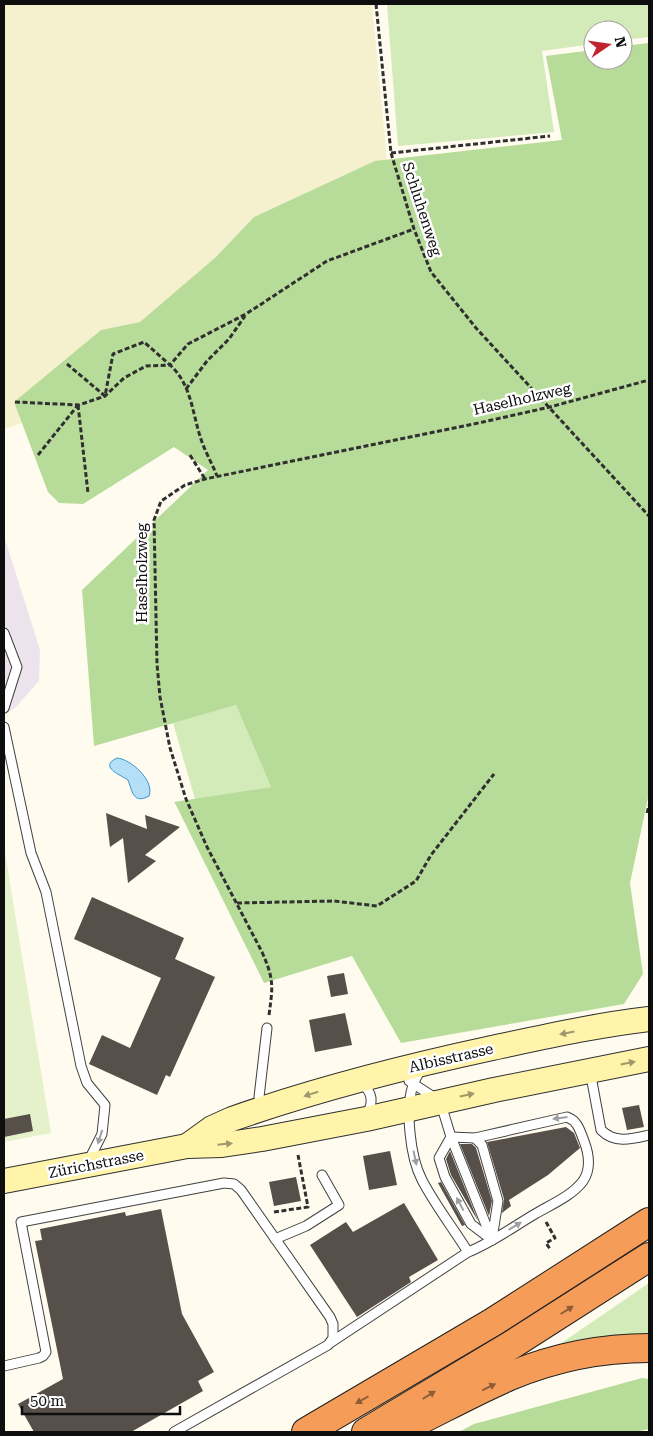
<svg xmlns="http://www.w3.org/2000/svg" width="653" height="1436" font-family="'Roboto Serif',serif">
  <rect width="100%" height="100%" fill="#fffcef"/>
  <polygon fill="#ece3ed" points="4,536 40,650 39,681 15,708 4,715"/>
  <polygon fill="#f5f1cf" points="4,4 372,4 387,160 375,162 254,217 216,257 140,322 101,330 14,402 22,423 4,429"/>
  <g fill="#d3eab9">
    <polygon points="387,4 649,4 649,37 623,40 623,30 593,30 593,44 542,51 554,132 398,146"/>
    <polygon points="236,705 271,787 195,799 173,723"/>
    <polygon points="649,1283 649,1340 560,1344"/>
  </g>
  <g fill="#b7db98">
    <polygon points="649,43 649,793 630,883 643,974 624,1004 401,1043 352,956 264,983 176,805 174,802 271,787 236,705 94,746 82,590 208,470 174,447 83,504 59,503 48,492 14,402 101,330 140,322 216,257 254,217 375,161 562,140 546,56 593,50 593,60 623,60 623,46"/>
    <polygon points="642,1378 649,1379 649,1429 635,1432 459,1432 474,1424"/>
  </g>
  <polygon fill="#e4f1cb" points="4,846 51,1133 4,1142"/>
  <path fill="#b4dff7" stroke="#3a96ce" d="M117 758C131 759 155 781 149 796 133 805 132 790 128 780 121 775 98 767 117 758Z"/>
  <g fill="#574f4a">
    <polygon points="106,813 147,829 145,815 180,827 145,855 156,861 128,883 123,838 110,847"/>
    <polygon points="92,897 184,938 175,959 215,977 170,1077 166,1075 157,1095 89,1064 102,1035 130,1048 161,978 74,939"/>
    <polygon points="344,973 348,994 331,997 327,976"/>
    <polygon points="345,1013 352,1045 315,1052 309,1020"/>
    <polygon points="639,1105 644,1127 627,1130 622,1108"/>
    <polygon points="30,1114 33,1131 4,1137 4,1119"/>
    <polygon points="566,1127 574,1133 580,1148 548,1175 509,1200 511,1206 502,1213 504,1199 487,1142"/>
    <polygon points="460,1144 472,1144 476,1148 492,1201 489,1216"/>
    <polygon points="390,1151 397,1185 369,1190 363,1156"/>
    <polygon points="450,1151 478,1221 451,1175 446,1159"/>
    <polygon points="296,1177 301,1201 274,1206 269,1182"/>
    <polygon points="441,1182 465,1225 462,1226 438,1183"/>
    <polygon points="404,1203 438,1260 409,1277 411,1282 357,1317 310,1245 346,1222 353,1232"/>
    <polygon points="161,1209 182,1314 214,1372 198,1381 203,1391 131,1432 34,1432 18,1404 63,1379 35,1241 42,1240 40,1229 125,1212 126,1216"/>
  </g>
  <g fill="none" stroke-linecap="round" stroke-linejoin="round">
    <g stroke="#414141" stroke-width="11">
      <g id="service">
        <polyline points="4,633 17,667 4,708"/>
        <polyline points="4,727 31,853 46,892 81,1066 87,1083 105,1105 102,1134 88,1162"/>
        <path d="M422 1067C419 1073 415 1079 413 1085 405 1109 410 1157 422 1180 435 1205 453 1228 468 1252 491 1243 513 1227 535 1214 550 1205 572 1196 583 1181 591 1169 589 1154 584 1141 580 1131 578 1121 567 1117L475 1138 451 1137"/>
        <path d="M590 1071 601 1130C615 1144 632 1139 649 1135"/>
        <polyline points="409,1081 440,1101 451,1137 492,1240"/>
        <path d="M360 1082C374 1093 373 1102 367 1116"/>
        <polyline points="259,1097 267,1028"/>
        <polyline points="451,1137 439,1158 445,1177 471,1224 492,1240"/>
        <polyline points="475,1138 482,1145 498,1201 492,1239"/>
        <polyline points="275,1239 306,1226 339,1205 322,1175"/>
        <polyline points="330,1343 468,1252"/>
        <polyline points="4,1366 39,1358 43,1356 46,1352 21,1222 224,1183 234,1184 241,1190 330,1317 333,1324 333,1338 328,1345 174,1432"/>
      </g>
    </g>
    <g stroke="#303030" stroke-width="26">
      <g id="secondary">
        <path d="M187 1146 212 1128 232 1119C317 1089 404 1067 492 1048 544 1037 597 1025 649 1019"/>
        <polyline points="4,1181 187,1146 222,1145 262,1139 366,1119 494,1090 649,1059"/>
      </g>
    </g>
    <g stroke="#1f1f1f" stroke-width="30">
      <g id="motorway">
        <path d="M406 1427C441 1410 475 1391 510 1376 553 1358 602 1348 649 1348"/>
        <polyline points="306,1432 493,1322 649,1222"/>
        <polyline points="366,1432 513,1344 649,1257"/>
      </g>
    </g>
    <g stroke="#303030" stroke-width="3" stroke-dasharray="5 2.5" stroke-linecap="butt">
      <polyline points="376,4 391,153 414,229 431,272 476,328 649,516"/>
      <polyline points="391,153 550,136"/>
      <polyline points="67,364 105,396 113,354 144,342 170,365 188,344 246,314 327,261 414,229"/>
      <polyline points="186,389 207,361 229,339 245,316"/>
      <path d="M15 402 79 405 105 396 124 378 146 366 170 365C191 384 192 411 200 436 204 450 212 463 217 476"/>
      <polyline points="78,405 88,493"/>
      <polyline points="38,455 78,405"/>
      <polyline points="190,455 205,479"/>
      <polyline points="647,813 649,805"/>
      <polyline points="237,903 334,901 377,906 416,881 431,855 494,774"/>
      <path d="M269 1015C273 986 274 979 262 952L207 847 186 799 170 748 160 697 157 664 154 520 161 501 185 485 205 479 483 422 550 407 649 380"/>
      <polyline points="274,1212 308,1207 298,1155"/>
      <polyline points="546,1222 555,1238 546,1243 550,1249"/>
    </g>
    <use href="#service" stroke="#fff" stroke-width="9"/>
    <use href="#secondary" stroke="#fff4aa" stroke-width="24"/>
    <use href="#motorway" stroke="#f59d58" stroke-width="28"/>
  </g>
  <defs><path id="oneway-solid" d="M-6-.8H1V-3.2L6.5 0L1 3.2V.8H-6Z" transform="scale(1.25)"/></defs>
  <g fill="#9f986c">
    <use href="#oneway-solid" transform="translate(567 1033) rotate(169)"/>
    <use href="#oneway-solid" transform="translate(628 1063) rotate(-11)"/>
    <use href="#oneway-solid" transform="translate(311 1094) rotate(163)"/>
    <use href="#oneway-solid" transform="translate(467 1095) rotate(-12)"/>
    <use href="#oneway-solid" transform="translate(225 1144) rotate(-6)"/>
  </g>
  <g fill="#9f9f9f">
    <use href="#oneway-solid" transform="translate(560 1118) rotate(173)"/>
    <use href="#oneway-solid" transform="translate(100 1137) rotate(108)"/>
    <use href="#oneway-solid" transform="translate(415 1158) rotate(78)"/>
    <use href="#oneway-solid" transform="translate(460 1204) rotate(-118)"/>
    <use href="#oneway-solid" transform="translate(515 1226) rotate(-31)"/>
  </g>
  <g fill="#8d5d37">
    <use href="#oneway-solid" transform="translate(567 1310) rotate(-32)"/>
    <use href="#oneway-solid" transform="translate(489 1387) rotate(-26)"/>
    <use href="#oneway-solid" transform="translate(429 1395) rotate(-32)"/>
    <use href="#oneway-solid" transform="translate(362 1400) rotate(150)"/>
  </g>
  <g text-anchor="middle" stroke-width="5" stroke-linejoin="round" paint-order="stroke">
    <g font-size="15" fill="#0e0e0e" stroke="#fff">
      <text transform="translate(422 209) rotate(72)" y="5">Schluhenweg</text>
      <text transform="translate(522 399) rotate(-13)" y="5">Haselholzweg</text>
      <text transform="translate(142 573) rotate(-90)" y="5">Haselholzweg</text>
      <text transform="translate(451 1058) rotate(-13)" y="5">Albisstrasse</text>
      <text transform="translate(96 1164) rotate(-11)" y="5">Zürichstrasse</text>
    </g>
  </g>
  <rect width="653" height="1436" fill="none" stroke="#0e0e0e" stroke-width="10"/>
  <g transform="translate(608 45) rotate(77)"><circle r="24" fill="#ffffff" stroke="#9f9f9f"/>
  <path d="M0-4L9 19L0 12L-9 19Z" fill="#c0252f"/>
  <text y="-8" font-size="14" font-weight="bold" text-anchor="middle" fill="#0e0e0e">N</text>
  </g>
  <path d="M22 1406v8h158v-8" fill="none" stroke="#0e0e0e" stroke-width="2.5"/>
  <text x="30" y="1406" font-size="15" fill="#0e0e0e" stroke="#ffffff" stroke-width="4" paint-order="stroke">50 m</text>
</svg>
